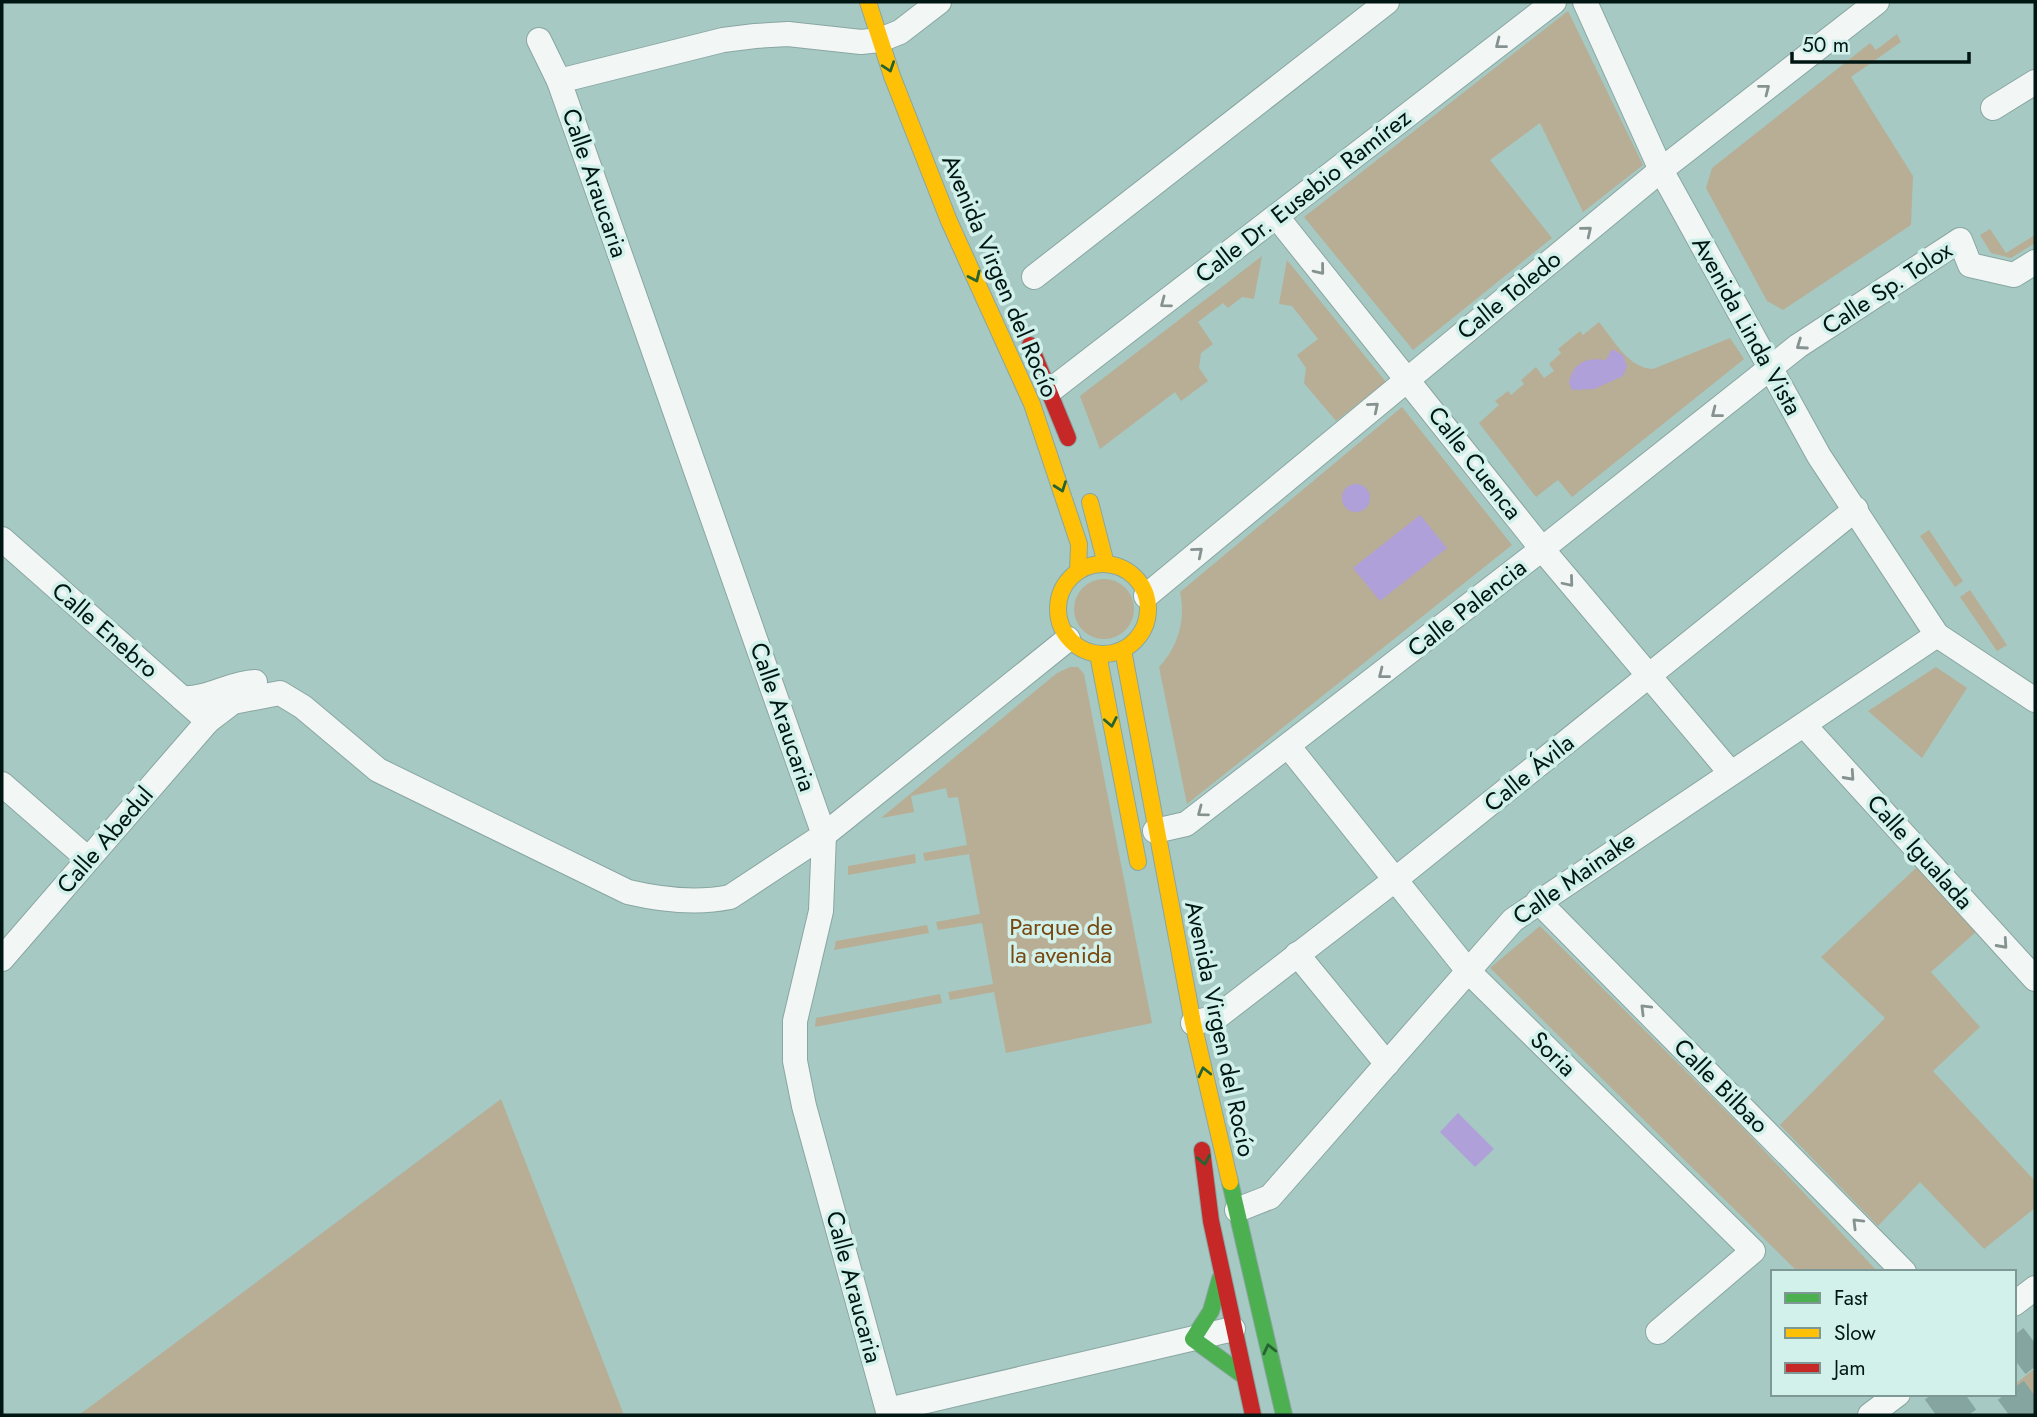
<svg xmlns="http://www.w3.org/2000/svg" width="2037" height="1417" font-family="Jost,sans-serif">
  <rect width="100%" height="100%" fill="#a6c9c3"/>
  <g fill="#b8ae95">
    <polygon points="1568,11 1643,165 1583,212 1540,123 1490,160 1552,238 1413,350 1304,217"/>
    <polygon points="1897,34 1901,42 1851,77 1913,176 1911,225 1783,310 1767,301 1706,188 1712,168 1870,43 1876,50"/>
    <polygon points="1990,229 2006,253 2035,235 2035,243 2011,258 1991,253 1980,235"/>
    <polygon points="1262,256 1254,299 1242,297 1228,308 1223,303 1198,322 1213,344 1201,353 1199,368 1208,381 1181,401 1175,392 1100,449 1080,396"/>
    <polygon points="1287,260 1386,382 1336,421 1304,383 1306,368 1297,355 1318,339 1292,306 1279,304"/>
    <path d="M1599 322C1614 340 1628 368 1653 369L1730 338 1744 359 1572 497 1558 480 1536 497 1479 423 1499 405 1495 401 1508 391 1511 395 1524 384 1521 380 1536 367 1544 378 1554 371 1549 364 1561 353 1558 349 1580 331 1583 335Z"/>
    <path d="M1402 407 1512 545 1187 804 1159 667C1178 647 1186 620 1180 592Z"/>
    <polygon points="1929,530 1963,581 1955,587 1920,536"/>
    <circle cx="1104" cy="609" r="30"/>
    <polygon points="1970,590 2007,645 1997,651 1960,597"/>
    <polygon points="1070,667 1078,667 1084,674 1152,1023 1006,1053 994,992 950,1000 948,992 993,984 982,923 938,930 936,922 980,914 969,854 925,861 923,853 967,845 958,797 948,798 946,788 911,796 914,812 881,818 1057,673"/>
    <polygon points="1936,667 1967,688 1922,758 1868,711"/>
    <polygon points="915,854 916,863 848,875 848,866"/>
    <polygon points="1917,867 1977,931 1931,972 1980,1027 1933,1071 2035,1181 2035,1208 1984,1249 1920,1182 1878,1226 1780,1125 1885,1018 1821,957"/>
    <polygon points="927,925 929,933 834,950 836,941"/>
    <polygon points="1540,926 1744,1129 1878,1272 1798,1272 1490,968"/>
    <polygon points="940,994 942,1003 815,1027 816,1018"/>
    <polygon points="501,1099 624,1415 79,1415"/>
    <polygon points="2033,1370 2035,1372 2035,1415 2014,1392 2014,1385"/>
  </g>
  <g fill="#afa0d9">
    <path d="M1612 349 1623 355 1627 366 1623 376 1594 389 1572 390 1569 383C1573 362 1587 357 1606 360Z"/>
    <circle cx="1356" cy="498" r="14"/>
    <polygon points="1420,515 1447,548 1380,601 1353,568"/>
    <polygon points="1458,1113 1494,1149 1475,1167 1440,1132"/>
  </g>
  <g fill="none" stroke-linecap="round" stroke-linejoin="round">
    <g stroke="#85a5a0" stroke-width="38" stroke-dasharray="38 19" stroke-linecap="butt">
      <polyline points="2014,1359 2035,1343"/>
      <polyline points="1936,1415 1965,1394"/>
      <polyline points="2009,1415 2035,1396"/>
    </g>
    <g stroke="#8aa6a1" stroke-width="26">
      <g id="street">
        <polyline points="1585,2 1661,170 1819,456 1937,635 2035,700"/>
        <polyline points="539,40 559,81 824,835 821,911 795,1021 795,1061 804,1106 889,1415"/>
        <polyline points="559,81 723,40 755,36 788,34 861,42 880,40 900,32 939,2"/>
        <polyline points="1993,108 2035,82"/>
        <polyline points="1277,217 1542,549 1730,772"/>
        <polyline points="1034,277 1387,2"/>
        <polyline points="1051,390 1554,2"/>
        <polyline points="2,539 208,721"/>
        <polyline points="1146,596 1661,170 1877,2"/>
        <path d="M182 698C207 700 229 683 255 682"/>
        <polyline points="1804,725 2035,979"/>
        <polyline points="1289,747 1469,972 1753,1251 1658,1332"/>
        <polyline points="2,784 88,859"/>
        <polyline points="1155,831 1186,824 1542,549 1798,346 1960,240 1970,265 2014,275 2035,262"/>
        <polyline points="1538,901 1904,1272"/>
        <polyline points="1297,954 1387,1064"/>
        <path d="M2 959 208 721 233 702 280 693 303 707 378 770 628 892C662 900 696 904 730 897L824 835 1068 639"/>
        <polyline points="1193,1023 1217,1017 1396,879 1856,509"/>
        <polyline points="1237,1210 1270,1197 1513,920 1937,635"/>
        <polyline points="2014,1304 2035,1288"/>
        <polyline points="888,1410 1233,1329"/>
        <polyline points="1870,1415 1898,1394"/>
      </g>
    </g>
    <g stroke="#8aa6a1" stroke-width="18">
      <g id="fast">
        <polyline points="1230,1182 1284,1415"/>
        <polyline points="1220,1279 1211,1311 1193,1339 1244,1376"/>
      </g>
    </g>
    <g stroke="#8aa6a1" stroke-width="18">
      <g id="slow">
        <polyline points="868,2 892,76 949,221 1032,404 1079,544 1078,571"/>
        <polyline points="1090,502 1106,564"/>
        <circle cx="1103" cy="609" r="45"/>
        <polyline points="1123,650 1193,1023 1230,1182"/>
        <polyline points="1098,654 1138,862"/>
      </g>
    </g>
    <g stroke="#8aa6a1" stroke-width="18">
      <g id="jam">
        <polyline points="1030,345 1068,438"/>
        <polyline points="1202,1150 1211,1221 1253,1415"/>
      </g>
    </g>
    <use href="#street" stroke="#f2f7f6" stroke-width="24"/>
    <use href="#fast" stroke="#4caf50" stroke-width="16"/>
    <use href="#slow" stroke="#ffc107" stroke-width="16"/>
    <use href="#jam" stroke="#c62828" stroke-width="16"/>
  </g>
  <defs><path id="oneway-chevron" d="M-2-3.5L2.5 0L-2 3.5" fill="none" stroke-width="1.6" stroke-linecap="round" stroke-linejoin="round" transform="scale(1.75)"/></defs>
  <g stroke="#859290">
    <use href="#oneway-chevron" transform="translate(1500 44) rotate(142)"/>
    <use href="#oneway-chevron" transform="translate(1765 89) rotate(-38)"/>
    <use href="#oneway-chevron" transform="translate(1587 231) rotate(-39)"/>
    <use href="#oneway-chevron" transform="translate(1320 270) rotate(51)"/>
    <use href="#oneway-chevron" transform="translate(1165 303) rotate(143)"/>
    <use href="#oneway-chevron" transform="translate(1801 345) rotate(145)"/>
    <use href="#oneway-chevron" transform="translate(1374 407) rotate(-40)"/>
    <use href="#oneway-chevron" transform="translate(1716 413) rotate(142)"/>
    <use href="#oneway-chevron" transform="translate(1198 552) rotate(-40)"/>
    <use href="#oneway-chevron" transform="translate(1569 582) rotate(50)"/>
    <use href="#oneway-chevron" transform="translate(1383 674) rotate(142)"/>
    <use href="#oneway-chevron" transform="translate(1850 776) rotate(48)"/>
    <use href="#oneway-chevron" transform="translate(1202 812) rotate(143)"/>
    <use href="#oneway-chevron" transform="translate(2003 944) rotate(48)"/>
    <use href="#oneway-chevron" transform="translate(1645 1009) rotate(-135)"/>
    <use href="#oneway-chevron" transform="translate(1857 1223) rotate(-135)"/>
  </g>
  <g stroke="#266232">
    <use href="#oneway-chevron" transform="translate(889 67) rotate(71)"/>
    <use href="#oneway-chevron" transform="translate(975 277) rotate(65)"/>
    <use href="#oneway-chevron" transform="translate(1061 487) rotate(70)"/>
    <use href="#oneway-chevron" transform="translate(1111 722) rotate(79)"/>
    <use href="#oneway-chevron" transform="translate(1204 1072) rotate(-103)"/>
    <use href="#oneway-chevron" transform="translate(1204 1160) rotate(79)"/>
    <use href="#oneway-chevron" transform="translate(1269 1349) rotate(-103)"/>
  </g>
  <g text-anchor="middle" stroke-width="7" stroke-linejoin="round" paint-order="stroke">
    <g font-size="24" fill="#001613" stroke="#d2f1eb">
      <text transform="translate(595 183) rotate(71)" y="8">Calle Araucaria</text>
      <text transform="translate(1303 196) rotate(-38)" y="8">Calle Dr. Eusebio Ramírez</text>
      <text transform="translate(1000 276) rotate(67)" y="8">Avenida Virgen del Rocío</text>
      <text transform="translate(1887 288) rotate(-33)" y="8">Calle Sp. Tolox</text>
      <text transform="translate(1509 295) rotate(-39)" y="8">Calle Toledo</text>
      <text transform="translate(1747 326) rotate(61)" y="8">Avenida Linda Vista</text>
      <text transform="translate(1475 463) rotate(52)" y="8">Calle Cuenca</text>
      <text transform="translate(1467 608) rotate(-38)" y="8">Calle Palencia</text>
      <text transform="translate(105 630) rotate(41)" y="8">Calle Enebro</text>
      <text transform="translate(783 717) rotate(71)" y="8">Calle Araucaria</text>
      <text transform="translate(1529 773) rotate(-39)" y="8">Calle Ávila</text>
      <text transform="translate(105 840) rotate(-49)" y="8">Calle Abedul</text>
      <text transform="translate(1920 852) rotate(48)" y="8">Calle Igualada</text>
      <text transform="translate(1574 878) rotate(-35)" y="8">Calle Mainake</text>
      <text transform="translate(1220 1029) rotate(78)" y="8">Avenida Virgen del Rocío</text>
      <text transform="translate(1553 1054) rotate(44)" y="8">Soria</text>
      <text transform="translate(1721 1086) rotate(45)" y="8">Calle Bilbao</text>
      <text transform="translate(854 1287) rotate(75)" y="8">Calle Araucaria</text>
    </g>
    <g font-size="24" fill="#784813" stroke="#d2f1eb">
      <text x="1061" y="935">Parque de<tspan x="1061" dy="28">la avenida</tspan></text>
    </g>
  </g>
  <rect width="2037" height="1417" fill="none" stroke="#001613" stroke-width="7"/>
  <rect x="1771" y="1270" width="245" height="126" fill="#d2f1eb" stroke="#7e9995" stroke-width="2"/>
  <rect x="1785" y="1293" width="35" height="10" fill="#4caf50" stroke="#7e9995" stroke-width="2"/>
  <text x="1834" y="1305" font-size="21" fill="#001613">Fast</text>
  <rect x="1785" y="1328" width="35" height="10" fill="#ffc107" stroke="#7e9995" stroke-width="2"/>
  <text x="1834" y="1340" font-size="21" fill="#001613">Slow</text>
  <rect x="1785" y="1363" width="35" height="10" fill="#c62828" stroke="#7e9995" stroke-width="2"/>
  <text x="1834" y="1375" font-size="21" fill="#001613">Jam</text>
  <path d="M1792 52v10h177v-10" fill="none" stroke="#001613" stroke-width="3.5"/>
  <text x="1802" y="52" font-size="21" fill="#001613" stroke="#d2f1eb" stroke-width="5" paint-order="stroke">50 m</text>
</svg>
